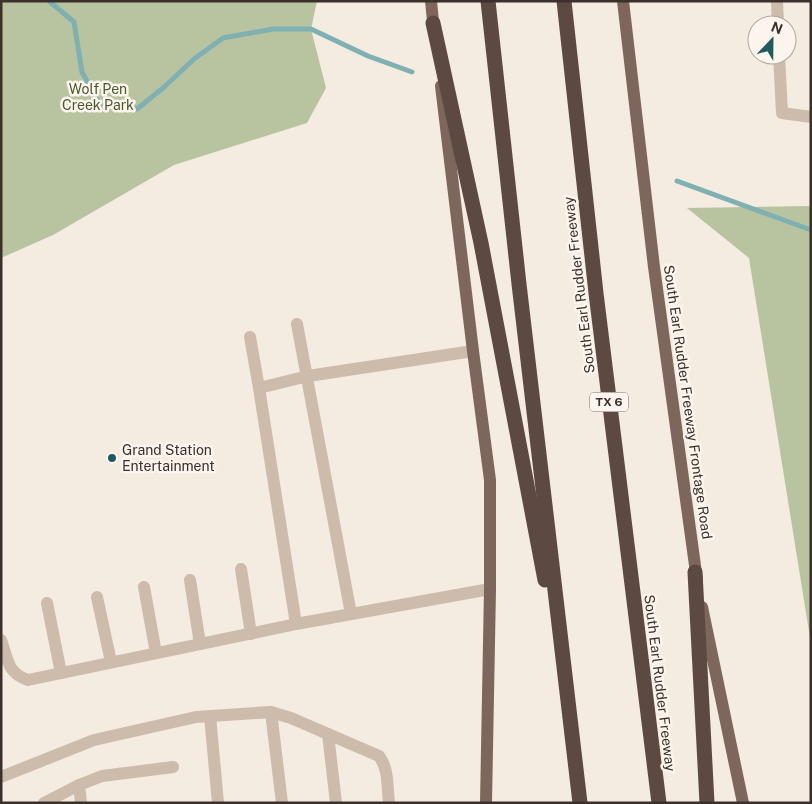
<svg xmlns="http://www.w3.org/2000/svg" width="812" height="804" font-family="'Public Sans',sans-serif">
  <rect width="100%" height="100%" fill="#f4ebe1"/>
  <g fill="#b8c4a0">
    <polygon points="1,1 317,1 311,29 326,88 307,123 174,165 53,235 1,258"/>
    <polygon points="811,206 811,644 749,258 687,208"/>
  </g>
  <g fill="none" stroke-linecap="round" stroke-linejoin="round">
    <g stroke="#7fb0b2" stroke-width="5">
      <polyline points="49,1 74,22 82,72 99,103 137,109 163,88 194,59 223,38 273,29 311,29 368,56 412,72"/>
      <polyline points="677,181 811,230"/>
    </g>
    <g stroke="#cdbbac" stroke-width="12">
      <polyline points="777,1 778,25"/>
      <polyline points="779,55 782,113 811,117"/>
      <polyline points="297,324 351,614"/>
      <polyline points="250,337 259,388"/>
      <polyline points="473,351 308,376 259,388 296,624 490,589"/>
      <polyline points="241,569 251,634"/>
      <polyline points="190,580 200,644"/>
      <polyline points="144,587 156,653"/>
      <polyline points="97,597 111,662"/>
      <polyline points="47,603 61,673"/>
      <path d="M1 640C8 659 7 673 28 680L296 624"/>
      <polyline points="271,712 282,803"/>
      <polyline points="210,716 218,803"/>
      <polyline points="1,777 94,740 196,717 271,712 291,718 328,734"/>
      <polyline points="44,803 79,785"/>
      <polyline points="81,803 79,785 102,776 173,767"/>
      <path d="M336 803 328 734 379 756C389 769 387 787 389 803"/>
    </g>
    <g stroke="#7d675c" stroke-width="12">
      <polyline points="431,1 434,31"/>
      <polyline points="623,1 654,267 697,580"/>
      <polyline points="441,86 473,351 490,480 490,589 486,803"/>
      <polyline points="702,607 743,803"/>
    </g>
    <g stroke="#5c4a42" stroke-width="15">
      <polyline points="488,1 519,284 580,803"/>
      <polyline points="564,1 596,293 659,803"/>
      <polyline points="433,23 481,243 545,580"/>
      <polyline points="695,572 707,803"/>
    </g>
  </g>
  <circle fill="#1f5a5e" stroke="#fbf5ee" stroke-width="2" cx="112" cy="458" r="5"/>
  <g text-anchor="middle" stroke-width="5" stroke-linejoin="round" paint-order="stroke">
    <rect fill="#fbf5ee" stroke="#756b66" stroke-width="1" x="590" y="392.5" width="38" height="19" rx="4"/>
    <g font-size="12" font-weight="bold" fill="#3b302b">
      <text x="609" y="406">TX 6</text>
    </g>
    <g font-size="14" fill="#4a5a2e" stroke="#fbf5ee">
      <text x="98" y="94">Wolf Pen<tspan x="98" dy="16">Creek Park</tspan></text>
    </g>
    <g font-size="14" fill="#3b302b" stroke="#fbf5ee">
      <text transform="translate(579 285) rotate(-97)" y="5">South Earl Rudder Freeway</text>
      <text transform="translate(688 402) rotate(82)" y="5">South Earl Rudder Freeway Frontage Road</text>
      <text transform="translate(660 683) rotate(83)" y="5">South Earl Rudder Freeway</text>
    </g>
    <g font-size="14" fill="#3b302b" stroke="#fbf5ee" text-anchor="start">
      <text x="122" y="455">Grand Station<tspan x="122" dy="16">Entertainment</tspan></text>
    </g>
  </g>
  <rect width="812" height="804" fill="none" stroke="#3b302b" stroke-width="5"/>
  <g transform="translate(772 40) rotate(22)"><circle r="24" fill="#fbf5ee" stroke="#aea6a0"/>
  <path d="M0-4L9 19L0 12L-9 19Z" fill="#1f5a5e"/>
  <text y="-8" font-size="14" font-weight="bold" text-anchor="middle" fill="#3b302b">N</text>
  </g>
</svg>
